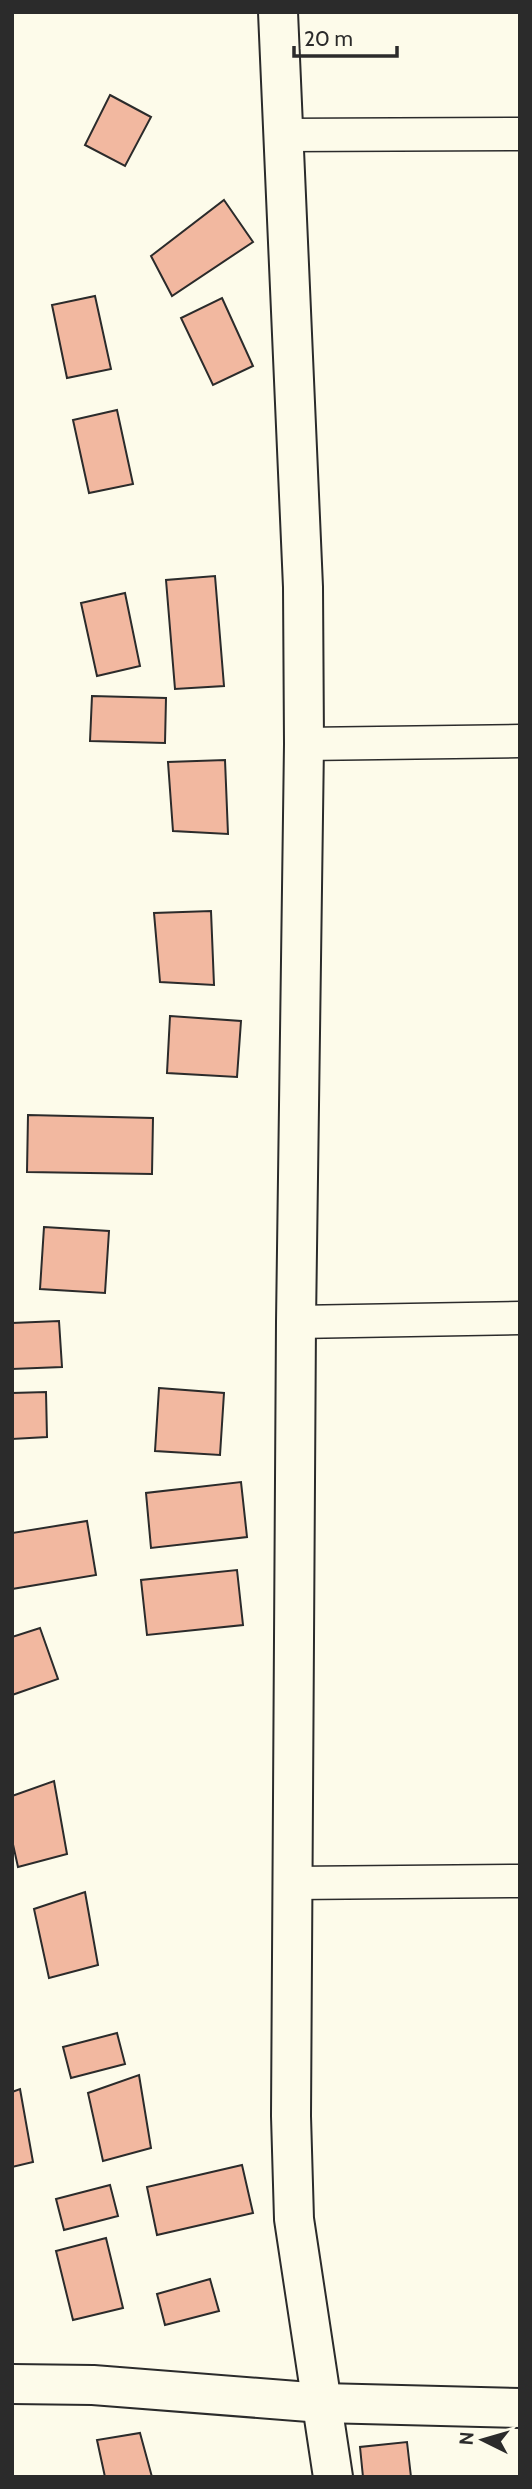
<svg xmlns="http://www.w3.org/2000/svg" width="532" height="2489" font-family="Cabin,sans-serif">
  <rect width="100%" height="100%" fill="#fdfbea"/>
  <g fill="#f2b8a0" stroke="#2b2b2b" stroke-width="2">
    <polygon points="110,95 151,117 125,166 85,145"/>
    <polygon points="224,200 253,242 172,296 151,256"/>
    <polygon points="95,296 111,369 67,378 52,305"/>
    <polygon points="222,298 253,366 213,385 181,318"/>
    <polygon points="117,410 133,484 89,493 73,420"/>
    <polygon points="215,576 224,686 175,689 166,580"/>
    <polygon points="125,593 140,666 97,676 81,603"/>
    <polygon points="92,696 166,698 165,743 90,741"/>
    <polygon points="225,760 228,834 173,831 168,762"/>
    <polygon points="211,911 214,985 160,982 154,913"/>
    <polygon points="170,1016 241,1021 237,1077 167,1073"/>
    <polygon points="28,1115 153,1118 152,1174 27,1172"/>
    <polygon points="44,1227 109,1231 105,1293 40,1289"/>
    <polygon points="59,1321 62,1367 12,1369 12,1323"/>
    <polygon points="159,1388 224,1393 220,1455 155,1451"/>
    <polygon points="46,1392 47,1437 12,1439 12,1393"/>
    <polygon points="241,1482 247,1537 151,1548 146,1493"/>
    <polygon points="87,1521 96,1575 12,1589 12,1533"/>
    <polygon points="237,1570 243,1625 147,1635 141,1580"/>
    <polygon points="40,1628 58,1679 12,1695 12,1637"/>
    <polygon points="54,1781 67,1854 18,1867 12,1840 12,1796"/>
    <polygon points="85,1892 98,1965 49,1978 34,1909"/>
    <polygon points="117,2033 125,2064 71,2078 63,2047"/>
    <polygon points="139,2075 151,2148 103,2161 88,2093"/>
    <polygon points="20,2089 33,2162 12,2167 12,2092"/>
    <polygon points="242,2165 253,2213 157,2235 147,2187"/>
    <polygon points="110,2185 118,2216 64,2230 56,2199"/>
    <polygon points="106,2238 123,2308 73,2320 56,2251"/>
    <polygon points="210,2279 219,2311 165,2325 157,2294"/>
    <polygon points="140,2433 152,2477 105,2477 97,2440"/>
    <polygon points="407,2442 411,2477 363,2477 360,2447"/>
  </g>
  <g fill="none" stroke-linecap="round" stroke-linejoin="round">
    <g stroke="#2b2b2b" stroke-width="35">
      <g id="street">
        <polyline points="283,135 520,134"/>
        <polyline points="304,744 520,741"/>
        <polyline points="296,1322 520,1318"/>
        <polyline points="293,1883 520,1881"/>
      </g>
    </g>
    <g stroke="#2b2b2b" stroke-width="42">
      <g id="secondary">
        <polyline points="278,12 303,587 304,744 296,1322 291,2116 294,2219 333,2477"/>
        <polyline points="12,2384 93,2385 322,2403 520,2408"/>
      </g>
    </g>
    <use href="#street" stroke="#fdfbea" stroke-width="32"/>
    <use href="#secondary" stroke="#fdfbea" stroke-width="38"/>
  </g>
  <rect width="532" height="2489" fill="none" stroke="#2b2b2b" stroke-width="28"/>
  <g transform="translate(483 2440) rotate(275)" stroke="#fdfbea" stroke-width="5" paint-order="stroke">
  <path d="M0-5L12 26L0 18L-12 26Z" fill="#2b2b2b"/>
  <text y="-10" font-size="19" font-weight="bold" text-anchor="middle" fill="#2b2b2b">N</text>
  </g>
  <path d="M294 46v10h103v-10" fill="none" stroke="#2b2b2b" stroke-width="3.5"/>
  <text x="304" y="46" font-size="21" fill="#2b2b2b" stroke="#fdfbea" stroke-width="5" paint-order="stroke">20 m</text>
</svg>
